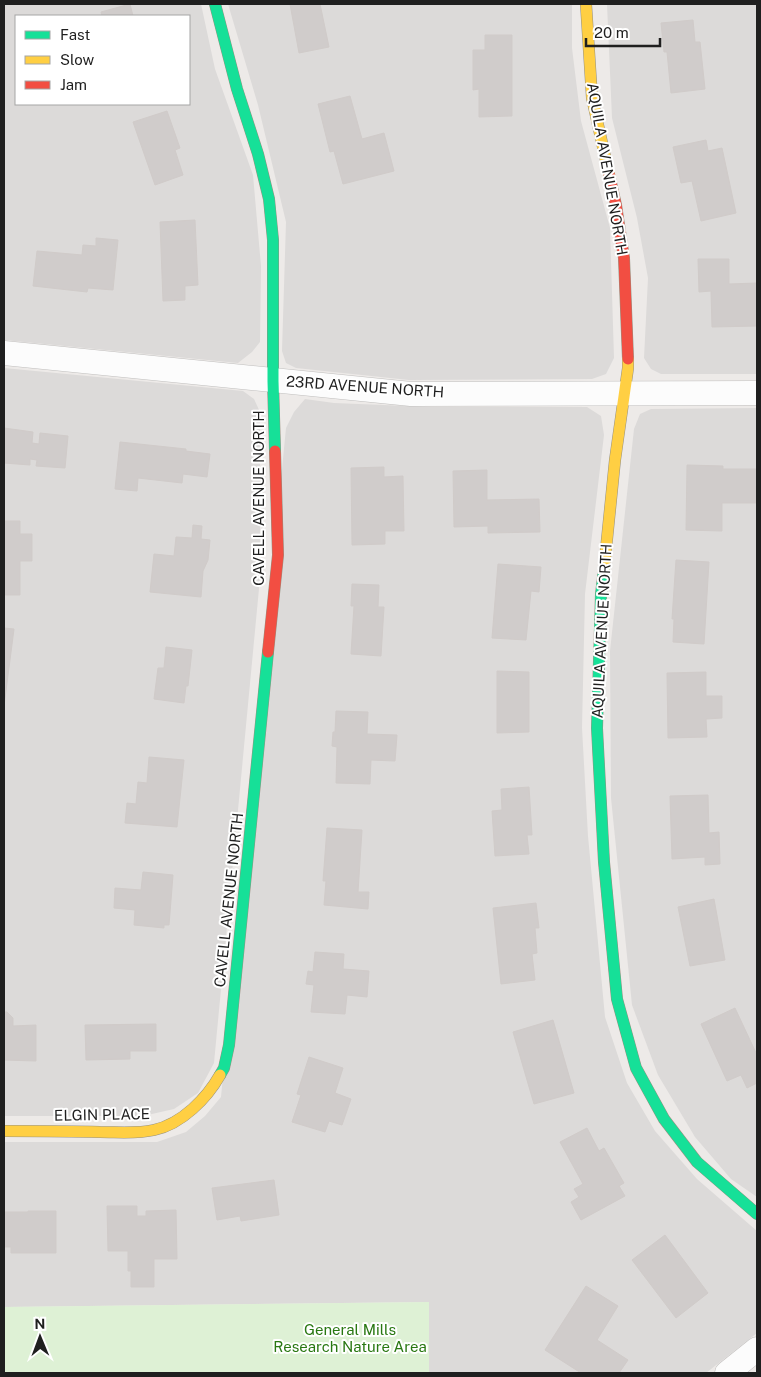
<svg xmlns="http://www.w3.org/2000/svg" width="761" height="1377" font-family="'Public Sans',sans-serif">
  <rect width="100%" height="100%" fill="#edeae8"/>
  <g fill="#dcdad9" fill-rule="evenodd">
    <path d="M4 4H201L215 69 253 175 261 266 260 342 252 352 238 363 4 340ZM16 16H189V104H16Z"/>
    <polygon points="228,4 572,4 572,48 581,121 610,228 614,358 606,374 592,379 409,380 296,368 286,363 282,351 286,222 258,105"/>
    <polygon points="607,4 757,4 757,374 661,374 651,369 644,358 648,278 637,218 612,118"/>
    <polygon points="4,368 243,391 254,399 260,412 260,578 214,1063 198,1093 174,1109 143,1116 4,1116"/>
    <polygon points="305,399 334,403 432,407 587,407 601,416 604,435 585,594 582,728 588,836 605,1017 627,1083 655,1131 697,1179 757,1231 757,1333 706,1373 429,1373 429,1302 4,1307 4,1142 157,1142 186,1132 205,1116 221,1097 286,428 294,412"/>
    <polygon points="757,408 757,1197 731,1179 695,1137 658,1075 632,1005 611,798 610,651 634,429 640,414 651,409"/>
  </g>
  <polygon fill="#def1d5" points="429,1302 429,1373 4,1373 4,1307"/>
  <g fill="#d0cccb" stroke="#d0cbc9">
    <polygon points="130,4 133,16 102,16 101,12"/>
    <polygon points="290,4 320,4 329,47 299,53"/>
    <polygon points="693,20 695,42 700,42 705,89 671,93 667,52 664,52 661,23"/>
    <polygon points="485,35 512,35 512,116 479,117 479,89 473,90 473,50 485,50"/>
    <polygon points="350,96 362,139 384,133 394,171 343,184 334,151 330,152 318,104"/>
    <polygon points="167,111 180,148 175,150 183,175 155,185 133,122"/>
    <polygon points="706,140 708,151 722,148 736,213 701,221 692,181 681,183 673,147"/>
    <polygon points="195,220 198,285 185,286 185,300 163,301 160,222"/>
    <polygon points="96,238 118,240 113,290 88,288 87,292 33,286 37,251 82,255 83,245 96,246"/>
    <polygon points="698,259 729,259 729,284 757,283 757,326 712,327 711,291 699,292"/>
    <polygon points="4,428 33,432 32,443 39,444 40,433 68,436 65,468 36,466 37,460 30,459 30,465 4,463"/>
    <polygon points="120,442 186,449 186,451 210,454 207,477 183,474 182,483 138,478 137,491 115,489"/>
    <polygon points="687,465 723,466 723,469 757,469 756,503 722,503 722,531 686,530"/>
    <polygon points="384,467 384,477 403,476 404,531 385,531 385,544 352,545 351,468"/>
    <polygon points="487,470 487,500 539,499 540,532 488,533 488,526 454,527 453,471"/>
    <polygon points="4,521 20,521 20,534 32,534 32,561 20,561 20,595 4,595"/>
    <polygon points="193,525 202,526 201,539 210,540 208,560 203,571 201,597 150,592 154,554 174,556 176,537 192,538"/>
    <polygon points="676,560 709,562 704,644 673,642 674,619 672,619"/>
    <polygon points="498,564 541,567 539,592 531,591 526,640 492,638"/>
    <polygon points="352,584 379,585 378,607 384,607 381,656 351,654 354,606 351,606"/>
    <polygon points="4,628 14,629 4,706"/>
    <polygon points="166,647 192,650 188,686 186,686 184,703 154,699 158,668 164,668"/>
    <polygon points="497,671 529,672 529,732 497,733"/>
    <polygon points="706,672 706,696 722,696 722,718 706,719 707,737 668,738 667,673"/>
    <polygon points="336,711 368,712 367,734 397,735 395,761 371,760 370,784 336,783 337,747 332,746 333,732 335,732"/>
    <polygon points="149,757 184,760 177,827 125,823 127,803 136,804 138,782 147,783"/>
    <polygon points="529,787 532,835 527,835 529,854 495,856 492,811 502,810 501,789"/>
    <polygon points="708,795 709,833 719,832 720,864 705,865 705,857 672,859 670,796"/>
    <polygon points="327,828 362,830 358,892 369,892 368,909 324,905 326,881 323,881"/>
    <polygon points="143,872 173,875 169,925 164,925 164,928 134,925 135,910 114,908 115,888 141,890"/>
    <polygon points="714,899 725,960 690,966 678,907"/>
    <polygon points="536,903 539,928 535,928 537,953 532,954 535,980 501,984 493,908"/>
    <polygon points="315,952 344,954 343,969 369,971 367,997 347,995 345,1014 311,1012 314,985 306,984 308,971 313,972"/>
    <polygon points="735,1008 757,1055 757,1083 747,1088 741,1075 727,1081 701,1024"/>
    <polygon points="4,1012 7,1012 13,1018 13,1026 36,1025 36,1061 4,1060"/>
    <polygon points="553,1020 574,1093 534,1104 513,1032"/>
    <polygon points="156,1024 156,1051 130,1051 130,1059 86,1060 85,1025"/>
    <polygon points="309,1057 343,1068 335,1093 351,1099 342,1125 329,1121 325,1132 292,1122 301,1095 297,1094"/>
    <polygon points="587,1128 599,1151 604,1148 624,1183 619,1186 625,1196 581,1220 571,1202 579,1197 574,1189 583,1184 560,1142"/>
    <polygon points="274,1180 279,1215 241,1221 240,1216 217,1220 212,1188"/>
    <polygon points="107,1206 137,1206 137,1216 146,1216 146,1211 176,1210 177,1259 154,1259 154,1287 131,1287 131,1271 128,1271 128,1251 108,1251"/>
    <polygon points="28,1211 56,1211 56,1253 11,1253 11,1247 4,1247 4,1212 28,1212"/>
    <polygon points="665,1235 708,1293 676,1318 632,1260"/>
    <polygon points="586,1286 618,1306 597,1340 628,1360 619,1373 581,1373 545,1350"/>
  </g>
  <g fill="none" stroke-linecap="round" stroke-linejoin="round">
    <g stroke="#c0bfbe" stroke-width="25">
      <g id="street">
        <polyline points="4,353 411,394 757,393"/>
        <polyline points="727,1373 757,1349"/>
      </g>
    </g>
    <g stroke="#979181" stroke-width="12">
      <g id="fast">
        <polyline points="215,4 237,89 258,154 269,199 273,240 273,381 275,451"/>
        <polyline points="604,569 601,594 597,728 604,862 617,999 636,1068 664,1119 697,1162 757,1214"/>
        <polyline points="220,1075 224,1068 229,1045 268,652"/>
      </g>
    </g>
    <g stroke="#979181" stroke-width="12">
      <g id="slow">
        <polyline points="586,4 592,98 609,174"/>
        <polyline points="604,569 615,460 628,368 628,359"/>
        <path d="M4 1131C36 1131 68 1131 100 1132 118 1132 137 1134 154 1130 182 1124 207 1098 220 1075"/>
      </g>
    </g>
    <g stroke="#979181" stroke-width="12">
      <g id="jam">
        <polyline points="609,174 616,205 624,258 628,359"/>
        <polyline points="268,652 278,555 275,451"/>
      </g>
    </g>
    <use href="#street" stroke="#fcfcfc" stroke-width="24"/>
    <use href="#fast" stroke="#16e098" stroke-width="11"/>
    <use href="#slow" stroke="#ffcf43" stroke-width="11"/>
    <use href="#jam" stroke="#f24e42" stroke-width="11"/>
  </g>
  <g text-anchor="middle" stroke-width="4" stroke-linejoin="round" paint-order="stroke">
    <g font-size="15" fill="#1f1f1f" stroke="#fff">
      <text transform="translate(607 169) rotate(80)" y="5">AQUILA AVENUE NORTH</text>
      <text transform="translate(365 387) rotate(4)" y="5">23RD AVENUE NORTH</text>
      <text transform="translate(259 498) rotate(-90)" y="5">CAVELL AVENUE NORTH</text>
      <text transform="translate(602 631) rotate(-87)" y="5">AQUILA AVENUE NORTH</text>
      <text transform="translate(229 900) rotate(-84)" y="5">CAVELL AVENUE NORTH</text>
      <text transform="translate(102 1115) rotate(-1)" y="5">ELGIN PLACE</text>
    </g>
    <g font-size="15" fill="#297812" stroke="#fff">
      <text x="350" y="1335">General Mills<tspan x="350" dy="17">Research Nature Area</tspan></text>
    </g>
  </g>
  <rect width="761" height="1377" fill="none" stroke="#1f1f1f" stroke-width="10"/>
  <rect x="15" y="15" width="175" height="90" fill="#ffffff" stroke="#a5a5a5"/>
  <rect x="25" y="31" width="25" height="8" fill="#16e098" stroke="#a5a5a5"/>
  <text x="60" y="40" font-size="15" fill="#1f1f1f">Fast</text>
  <rect x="25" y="56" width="25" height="8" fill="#ffcf43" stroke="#a5a5a5"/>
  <text x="60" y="65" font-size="15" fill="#1f1f1f">Slow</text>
  <rect x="25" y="81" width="25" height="8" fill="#f24e42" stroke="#a5a5a5"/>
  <text x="60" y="90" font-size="15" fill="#1f1f1f">Jam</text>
  <g transform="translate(40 1337) rotate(359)" stroke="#ffffff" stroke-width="4" paint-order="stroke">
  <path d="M0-4L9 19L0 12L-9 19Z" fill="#1f1f1f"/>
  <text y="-8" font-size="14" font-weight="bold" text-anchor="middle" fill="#1f1f1f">N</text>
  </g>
  <path d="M586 38v8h74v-8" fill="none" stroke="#1f1f1f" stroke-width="2.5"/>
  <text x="594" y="38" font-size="15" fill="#1f1f1f" stroke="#ffffff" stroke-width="4" paint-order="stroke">20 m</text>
</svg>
